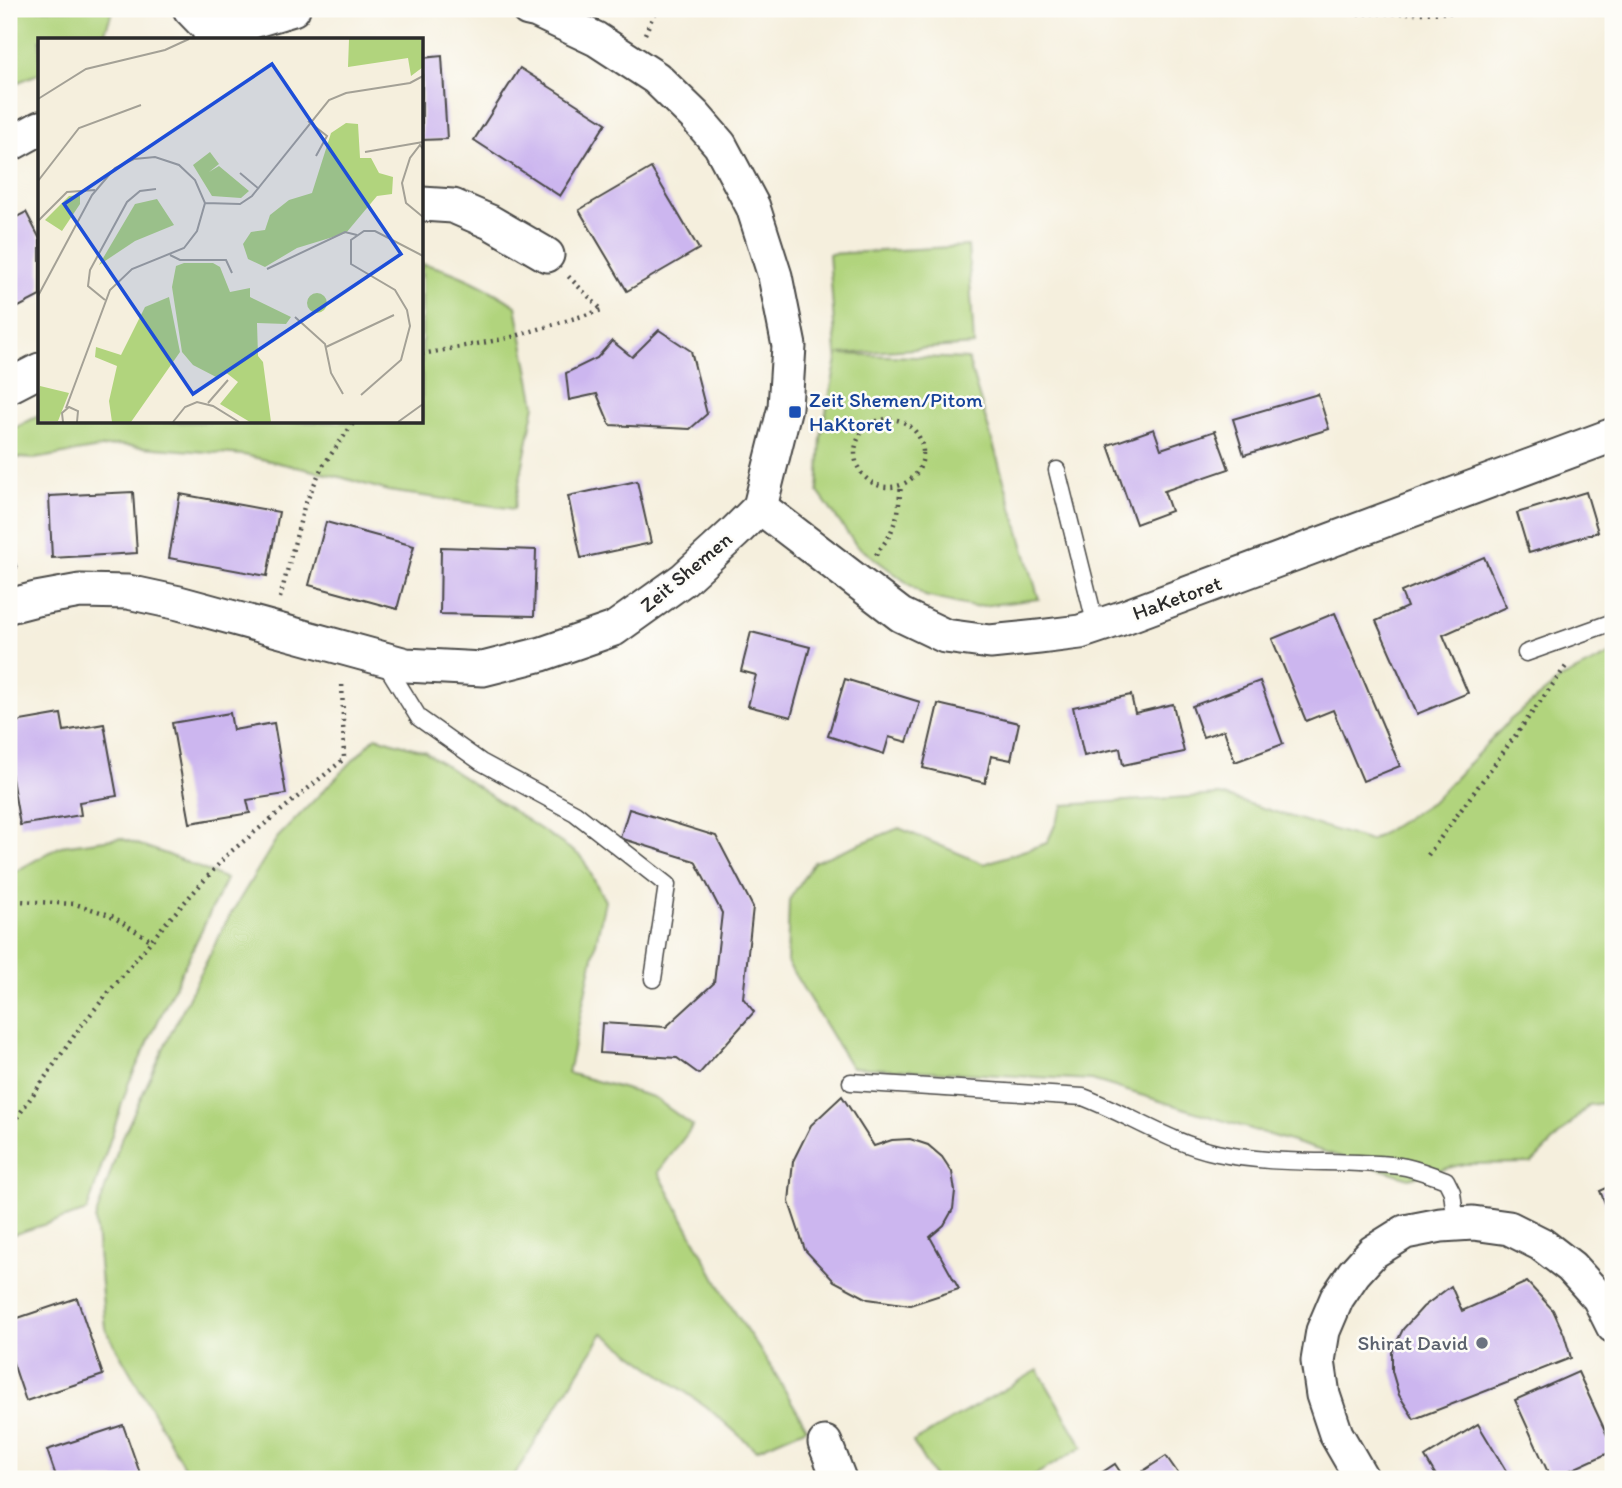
<svg xmlns="http://www.w3.org/2000/svg" width="1622" height="1488" font-family="Itim,sans-serif">
  <rect width="100%" height="100%" fill="#fdfcf7"/>
  <filter id="ink" filterUnits="userSpaceOnUse"><feTurbulence type="fractalNoise" baseFrequency=".0143" numOctaves="2"/><feDisplacementMap in="SourceGraphic" scale="14" xChannelSelector="R" yChannelSelector="G"/><feConvolveMatrix kernelMatrix="1 2 1 2 8 2 1 2 1" color-interpolation-filters="sRGB"/></filter>
  <filter id="wash" filterUnits="userSpaceOnUse"><feTurbulence type="fractalNoise" baseFrequency=".00686" numOctaves="4" result="noise"/><feDisplacementMap in="SourceGraphic" scale="28" xChannelSelector="R" yChannelSelector="G"/><feGaussianBlur stdDeviation="1.57" result="paint"/><feColorMatrix in="noise" values="0 0 0 0 0 0 0 0 0 0 0 0 0 0 0 0 0 1.4 0 .05"/><feComposite in="paint" operator="in"/></filter>
  <g filter="url(#wash)">
    <rect width="100%" height="100%" fill="#f5efdd"/>
    <g fill="#b1d47d" stroke="#6e8054" stroke-width="2">
      <polygon points="9,9 113,9 104,35 99,40 40,40 40,73 9,86"/>
      <polygon points="968,246 974,345 840,354 968,359 1039,599 973,607 925,596 856,545 818,492 821,437 838,354 836,353 829,254"/>
      <path d="M422 264C451 268 492 290 516 306L535 405 514 509 388 491 340 477 244 455 117 445 34 459 9 457V431L40 415V422H422Z"/>
      <polygon points="1613,653 1613,1102 1589,1105 1532,1163 1464,1164 1409,1178 1092,1080 851,1067 787,962 789,900 814,862 899,828 984,864 1047,843 1064,805 1220,795 1370,841 1434,800 1510,720 1562,678"/>
      <polygon points="376,737 424,751 582,857 605,901 568,1073 653,1097 693,1126 658,1172 729,1303 773,1370 807,1428 756,1450 709,1409 603,1333 512,1479 257,1479 254,1472 230,1479 191,1479 105,1328 95,1220 120,1143 165,1045 226,922 277,838"/>
      <polygon points="120,838 169,855 226,879 129,1082 87,1211 9,1236 9,875 61,846"/>
      <polygon points="1038,1370 1083,1447 1028,1479 935,1479 913,1442"/>
    </g>
    <g id="blocks">
      <g fill="#ccb6ef">
        <polygon points="442,56 447,139 422,140 422,58"/>
        <polygon points="520,68 606,123 560,196 474,140"/>
        <polygon points="651,168 699,249 627,291 579,210"/>
        <polygon points="26,212 40,239 40,296 9,312 9,221"/>
        <polygon points="659,330 691,351 707,414 690,429 610,425 597,394 569,400 566,373 597,358 612,341 632,357"/>
        <polygon points="1318,394 1329,429 1244,455 1233,419"/>
        <polygon points="1154,429 1161,449 1215,431 1229,469 1164,491 1171,511 1136,524 1108,445"/>
        <polygon points="637,481 651,543 581,558 568,496"/>
        <polygon points="133,492 137,553 52,558 49,496"/>
        <polygon points="1586,492 1598,532 1529,553 1517,513"/>
        <polygon points="180,494 279,512 267,576 169,558"/>
        <polygon points="326,522 414,546 397,609 309,585"/>
        <polygon points="9,547 17,568 9,571"/>
        <polygon points="441,547 536,550 534,616 440,614"/>
        <polygon points="1484,557 1506,607 1443,635 1468,693 1417,714 1376,621 1407,607 1401,592"/>
        <polygon points="1335,613 1400,766 1363,781 1333,710 1306,721 1272,639"/>
        <polygon points="751,632 810,647 791,717 748,706 756,675 741,671"/>
        <polygon points="845,679 920,702 907,742 889,737 884,754 828,736"/>
        <polygon points="1260,681 1283,744 1235,762 1224,730 1203,737 1192,706"/>
        <polygon points="1131,695 1135,713 1173,704 1184,752 1123,765 1120,748 1084,756 1073,707"/>
        <polygon points="938,704 1019,723 1011,760 991,756 985,783 923,768"/>
        <polygon points="230,713 233,730 274,723 286,794 247,800 250,813 190,823 172,723"/>
        <polygon points="61,714 64,731 104,724 117,796 79,802 81,815 20,825 9,761 9,723"/>
        <polygon points="629,809 716,836 753,907 743,998 754,1012 699,1074 677,1058 600,1053 602,1023 666,1027 714,983 722,913 695,861 620,838"/>
        <polygon points="842,1096 874,1146 892,1140 910,1139 928,1145 942,1157 952,1172 955,1191 953,1209 944,1225 930,1237 959,1289 910,1305 868,1299 834,1281 805,1250 789,1202 793,1161 811,1125"/>
        <polygon points="1613,1185 1613,1222 1600,1191"/>
        <polygon points="1527,1282 1553,1310 1564,1334 1571,1358 1414,1419 1399,1395 1392,1371 1392,1352 1403,1329 1423,1307 1451,1286 1462,1311"/>
        <polygon points="77,1298 103,1375 26,1401 9,1351 9,1321"/>
        <polygon points="1578,1372 1613,1448 1613,1451 1551,1479 1515,1400"/>
        <polygon points="1478,1424 1511,1479 1438,1479 1425,1457"/>
        <polygon points="123,1425 142,1479 57,1479 47,1450"/>
        <polygon points="1166,1456 1182,1479 1131,1479"/>
        <polygon points="1115,1464 1125,1479 1092,1479"/>
      </g>
    </g>
  </g>
  <g filter="url(#ink)">
    <use href="#blocks" fill-opacity="0" stroke="#494846" stroke-width="2"/>
    <g fill="none" stroke-linecap="round" stroke-linejoin="round">
      <g stroke="#494846" stroke-width="19">
        <g id="service">
          <polyline points="1057,470 1096,626"/>
          <polyline points="1526,653 1613,622"/>
          <polyline points="385,663 419,718 481,762 575,813 667,885 653,979"/>
          <path d="M851 1082 1083 1097C1128 1114 1170 1143 1217 1153 1277 1166 1339 1159 1400 1166 1415 1168 1431 1175 1446 1180L1452 1192 1456 1224"/>
        </g>
      </g>
      <g stroke="#494846" stroke-width="37">
        <g id="minor">
          <polyline points="190,9 217,37"/>
          <polyline points="210,40 253,21 293,9"/>
          <polyline points="9,145 40,128"/>
          <polyline points="422,204 453,206 490,222 547,255"/>
          <polyline points="9,386 40,370"/>
          <polyline points="760,507 901,615 945,636 990,642 1039,637 1080,632 1122,618 1613,435"/>
          <polyline points="9,606 36,599 80,591 128,592 179,603 406,665 483,669 542,654 614,629 684,579 734,533 760,507 785,407 789,346 775,276 753,207 720,145 695,116 656,78 596,39 537,11 528,9"/>
          <polyline points="825,1443 839,1479"/>
          <polyline points="1362,1479 1336,1434 1323,1395 1318,1361 1323,1331 1337,1298 1354,1273 1373,1252 1405,1232 1441,1225 1473,1223 1509,1228 1541,1244 1571,1267 1599,1298 1613,1326"/>
        </g>
      </g>
      <g stroke="#494846" stroke-width="4.5" stroke-dasharray="2 5" stroke-linecap="butt">
        <polyline points="1225,9 1300,14 1520,12 1543,9"/>
        <polyline points="645,34 656,9"/>
        <polyline points="422,354 509,338 602,310 568,276"/>
        <circle cx="889" cy="453" r="34"/>
        <polyline points="876,555 890,535 898,513 901,485"/>
        <polyline points="280,598 304,507 322,467 354,422"/>
        <polyline points="1428,855 1567,665"/>
        <polyline points="9,905 18,901 75,904 110,915 152,941"/>
        <polyline points="9,1129 81,1026 165,924 228,854 344,759 342,680"/>
      </g>
      <use href="#service" stroke="#fff" stroke-width="16"/>
      <use href="#minor" stroke="#fff" stroke-width="33"/>
    </g>
  </g>
  <rect fill="#1a4fb4" stroke="#fdfcf7" stroke-width="2.5" x="788" y="405" width="14" height="14" rx="3.5"/>
  <circle fill="#6b7280" stroke="#fdfcf7" stroke-width="2.5" cx="1482" cy="1343" r="7"/>
  <g text-anchor="middle" stroke-width="5" stroke-linejoin="round" paint-order="stroke">
    <g font-size="21" fill="#164399" stroke="#fdfcf7" text-anchor="start">
      <text x="809" y="407">Zeit Shemen/Pitom<tspan x="809" dy="24">HaKtoret</tspan></text>
    </g>
    <g font-size="21" fill="#2b2b2b" stroke="#fdfcf7">
      <text transform="translate(686 572) rotate(-40)" y="7">Zeit Shemen</text>
      <text transform="translate(1177 598) rotate(-20)" y="7">HaKetoret</text>
    </g>
    <g font-size="21" fill="#5b616d" stroke="#fdfcf7" text-anchor="end">
      <text x="1468" y="1350">Shirat David</text>
    </g>
  </g>
  <g transform="translate(38 38)">
    <rect width="385" height="385" fill="#f5efdd"/>
    <path d="M311 1H383L385 29 373 38 370 20 310 29ZM308 85 320 86 322 120H333L341 135 355 139 354 156 339 158 308 195 259 210 227 229 210 221 205 206 213 194 227 192 232 177 251 162 274 155 293 95ZM172 114 181 126 171 134 181 128 211 153 203 160 174 158 155 127ZM42 157V166L24 193 7 182 31 158ZM119 161 136 187 97 203 61 227 97 166ZM146 225H175L182 229 192 254 212 250V259L253 279 248 286 219 285 220 318 225 324 233 384H212L182 366 200 344 186 333 180 340 155 327 144 314 134 249 138 228ZM269 265a10 10 0 1 1 20 0a10 10 0 1 1-20 0ZM131 259 142 314 93 384H74L71 363 79 328 57 319 58 309 83 317 107 269ZM2 348 31 355 20 383H0Z" fill="#b1d47d"/>
    <path fill="none" stroke="#a4a196" stroke-width="2" d="M0 61 48 31 127 12 151 1M270 83 289 98 278 118M385 111 382 107 372 120 364 145 368 165 385 179M327 114 385 104M202 135 221 151M0 143 41 90 103 67M167 165 202 166 214 158 291 62 308 55 372 45 385 38M0 183 29 154 57 152M132 217 142 222H188L194 235M229 231 307 194 319 197M0 258 54 157 77 130 96 121 117 119 141 127 157 142 167 165 159 193 146 210 94 231 72 252 28 370M67 262 50 248 52 232 89 164 102 153 118 151M257 279 287 306 293 335 305 356M288 309 356 277M323 357 363 322 372 288 369 272 357 252 313 226V202L326 193H337L385 218M170 365 190 342M25 384 24 375 31 369 40 373 39 384M135 384 147 369 159 364 175 368 201 384M360 384 385 366"/>
    <path fill="#1d4ed8" fill-opacity="0.15" stroke="#1d4ed8" stroke-width="3.5" d="M234 26 363 216 155 356 26 166Z"/>
    <rect width="385" height="385" fill="none" stroke="#2b2b2b" stroke-width="3.5"/>
  </g>
  <rect width="1622" height="1488" fill="none" stroke="#fdfcf7" stroke-width="35"/>
</svg>
